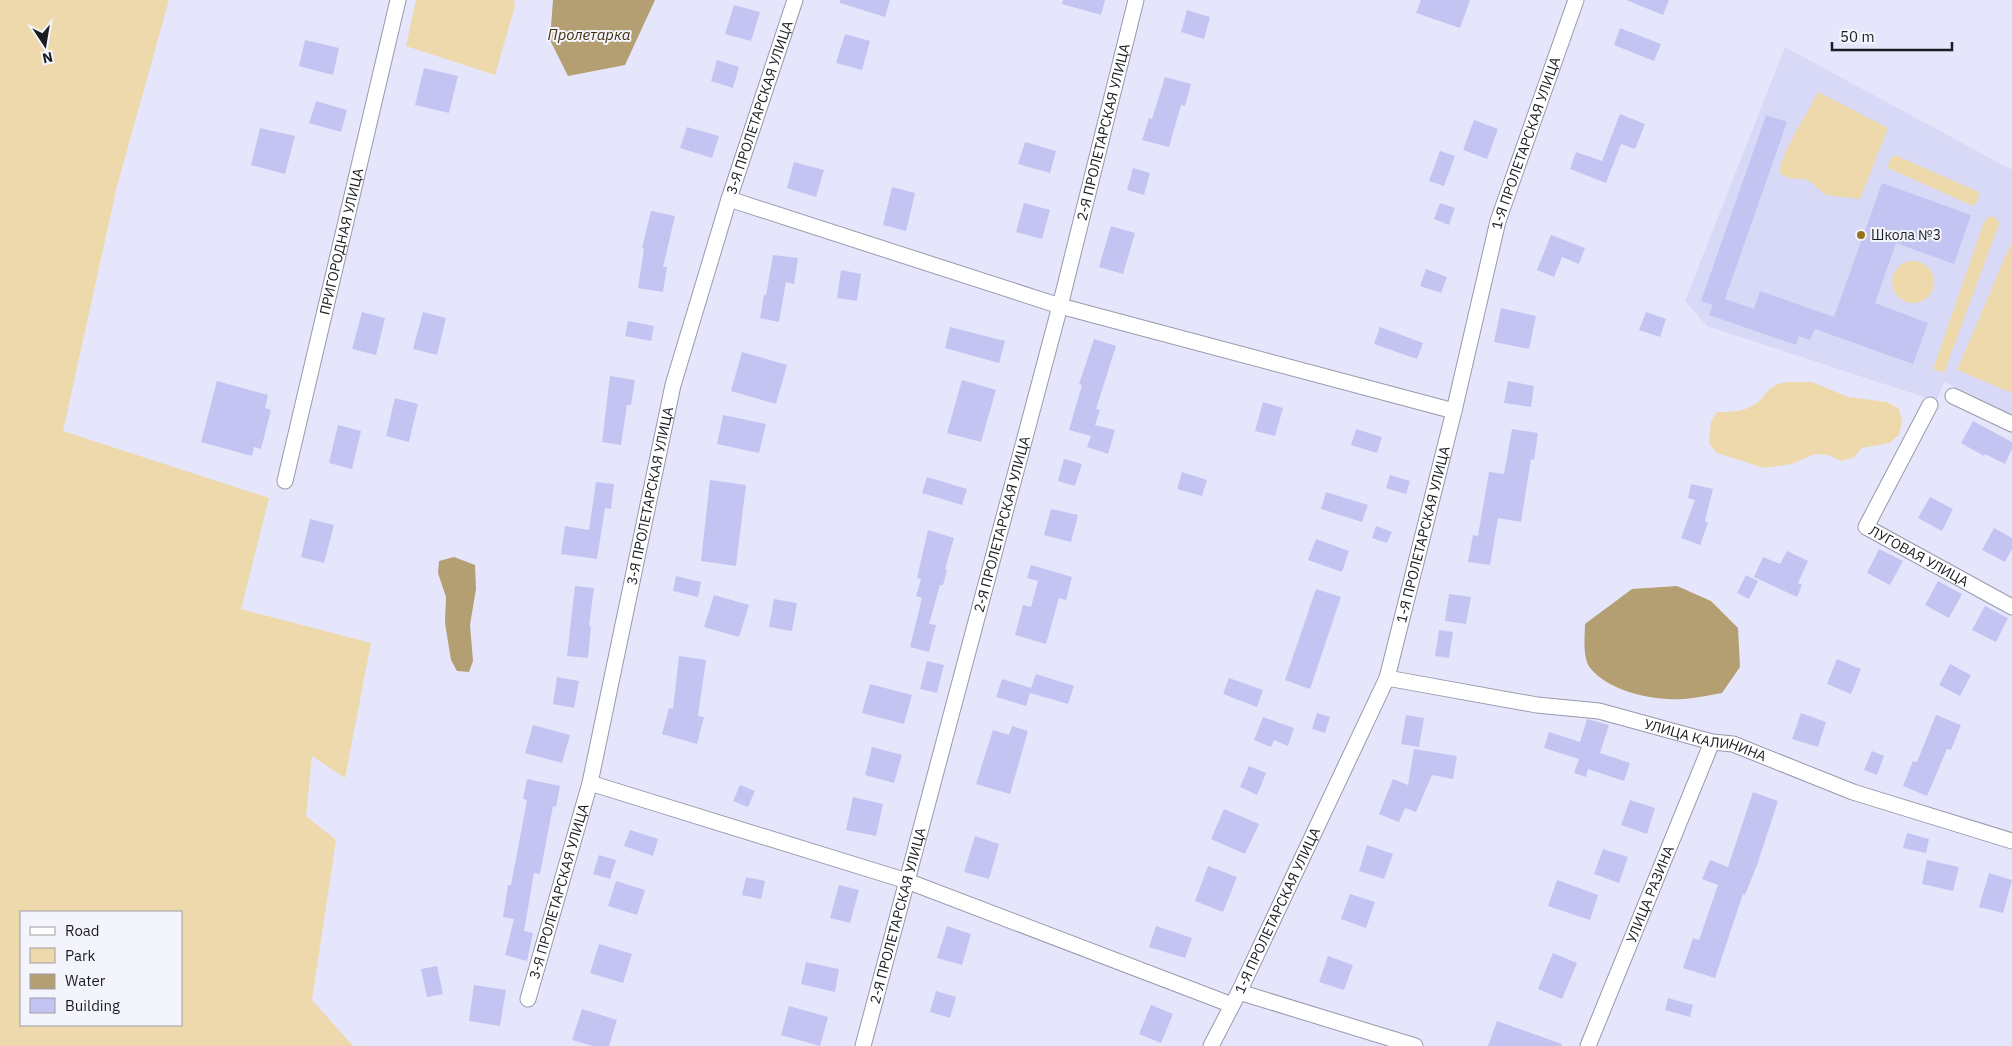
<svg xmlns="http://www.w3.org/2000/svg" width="2012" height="1046" font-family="'IBM Plex Sans',sans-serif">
  <rect width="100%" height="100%" fill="#e5e6fc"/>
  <polygon fill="#d8d9f6" points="1785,47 2012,170 2012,416 1944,382 1936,401 1707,326 1685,301"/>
  <g fill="#edd9ab" fill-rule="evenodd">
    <path d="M0 0H169L117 186 63 431 269 498 241 609 371 643 345 778 312 756 306 816 336 840 312 1000 353 1046H0ZM21 912H181V1025H21Z"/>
    <polygon points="416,0 514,0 515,6 495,75 406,46"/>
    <path d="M1818 92 1888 128 1860 199 1826 195 1808 180 1789 178 1779 173C1785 144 1805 119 1818 92Z"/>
    <polygon points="1895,155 1979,192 1978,201 1973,206 1888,168 1889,160"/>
    <polygon points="1990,216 1997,219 1999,224 1944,373 1933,369 1984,222"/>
    <polygon points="2012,241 2012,393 1957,370"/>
    <circle cx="1913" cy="282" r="21"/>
    <path d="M1786 382H1812L1848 397 1887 402 1899 409 1902 422 1899 435 1889 443 1862 448 1853 458 1841 461 1828 455 1815 454 1792 464 1764 468 1717 453 1709 443 1711 422 1717 412C1729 412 1743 412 1754 405 1769 396 1763 387 1786 382Z"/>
  </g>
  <g fill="#b39f72">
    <polygon points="553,0 655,0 625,65 568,76 550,40"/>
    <polygon points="454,557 475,565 476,589 470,625 473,661 469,672 457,671 451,660 445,623 446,597 438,573 439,561"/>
    <path d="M1677 586 1711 601 1738 628 1740 667 1722 693C1709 695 1696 698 1684 699 1655 701 1610 692 1591 669 1582 659 1585 636 1585 624L1632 589Z"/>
  </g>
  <g fill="#c4c4f3">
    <polygon points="840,0 890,0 885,17 840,3"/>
    <polygon points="1063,0 1105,0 1101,15 1062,4"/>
    <polygon points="1421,0 1470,0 1460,28 1416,13"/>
    <polygon points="1626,0 1669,0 1663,15"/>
    <polygon points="734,5 760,12 751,41 725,34"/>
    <polygon points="1187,10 1210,17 1204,39 1181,32"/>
    <polygon points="1620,28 1661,44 1654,61 1614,45"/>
    <polygon points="845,34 870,41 862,70 836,63"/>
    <polygon points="305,40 339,48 333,75 299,66"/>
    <polygon points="717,60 739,67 733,88 711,81"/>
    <polygon points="424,68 458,76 449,113 415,105"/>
    <polygon points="1165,77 1191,84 1185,106 1181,105 1169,147 1142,140 1149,118 1152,119"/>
    <polygon points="316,101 347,110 341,132 309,123"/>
    <polygon points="1620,114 1645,124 1635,149 1621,144 1606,183 1570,169 1576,152 1602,161"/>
    <polygon points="1766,115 1787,122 1725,299 1754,309 1760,291 1834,317 1882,183 1971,215 1954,264 1896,243 1875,303 1928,323 1913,364 1815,329 1810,340 1799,336 1796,345 1709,315 1713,305 1701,301"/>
    <polygon points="1474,120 1498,129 1487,159 1463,150"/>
    <polygon points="687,127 719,136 712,158 680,148"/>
    <polygon points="260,128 295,136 285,174 251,165"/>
    <polygon points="1025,142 1056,151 1050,173 1018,164"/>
    <polygon points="1440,151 1455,156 1444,186 1429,181"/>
    <polygon points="794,162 824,170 816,197 787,188"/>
    <polygon points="1133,168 1150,173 1144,195 1127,190"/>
    <polygon points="892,187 915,193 906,231 883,225"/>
    <polygon points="1024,203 1050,210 1042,239 1016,232"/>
    <polygon points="1440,203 1455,208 1449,225 1434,219"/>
    <polygon points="651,211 675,216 663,267 667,267 663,292 638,288 644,249 642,248"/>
    <polygon points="1111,226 1135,233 1123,274 1099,267"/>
    <polygon points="1551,235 1585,248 1579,264 1562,257 1554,277 1537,270"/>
    <polygon points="773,255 798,258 794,284 786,282 779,322 760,318 764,295 766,295"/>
    <polygon points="1426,269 1447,277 1441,293 1420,286"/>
    <polygon points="841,270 861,274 857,301 837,298"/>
    <polygon points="1501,308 1536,316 1529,349 1494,342"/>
    <polygon points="362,312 385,318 376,355 352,349"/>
    <polygon points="423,312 446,318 437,355 413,349"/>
    <polygon points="1646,312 1666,319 1660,337 1639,330"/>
    <polygon points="628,321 654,326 651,341 625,336"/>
    <polygon points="950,327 1005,341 999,363 945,348"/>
    <polygon points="1380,327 1423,343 1417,359 1374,344"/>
    <polygon points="1094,339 1116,346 1096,409 1100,410 1095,425 1115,430 1108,454 1087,447 1091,436 1069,430 1082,385 1079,384"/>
    <polygon points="742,352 787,365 776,404 731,391"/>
    <polygon points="610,376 635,380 631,405 627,405 621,445 602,442"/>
    <polygon points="962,380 996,390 981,442 947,433"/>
    <polygon points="217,381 268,395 265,408 271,410 261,449 254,447 252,456 201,442"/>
    <polygon points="1508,381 1534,386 1531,407 1504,403"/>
    <polygon points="395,398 418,404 409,442 386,436"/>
    <polygon points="1263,402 1283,408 1275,436 1255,431"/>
    <polygon points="723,415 766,424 759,453 717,444"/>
    <polygon points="1973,421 2012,442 2012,449 2005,464 1985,454 1984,456 1961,443"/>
    <polygon points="338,425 361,431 352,469 329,463"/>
    <polygon points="1356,429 1382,437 1377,453 1351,445"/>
    <polygon points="1512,429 1538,433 1534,460 1531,459 1521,522 1498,518 1490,565 1468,562 1473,535 1478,536 1489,472 1504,474"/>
    <polygon points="1064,459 1082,464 1075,486 1058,481"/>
    <polygon points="1182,472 1207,480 1202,496 1177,489"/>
    <polygon points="1390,475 1410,481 1406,494 1386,488"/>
    <polygon points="927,477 967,489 962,505 922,493"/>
    <polygon points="710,480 746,485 736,566 701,561"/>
    <polygon points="596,482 614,484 611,509 605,508 597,559 561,554 565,526 589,530"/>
    <polygon points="1691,484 1713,489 1705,521 1708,523 1700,545 1681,538 1695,500 1688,498"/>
    <polygon points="1326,492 1368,505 1362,522 1321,509"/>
    <polygon points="1930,497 1953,509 1942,531 1918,518"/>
    <polygon points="1051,509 1078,515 1071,542 1044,535"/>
    <polygon points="310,519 334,525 324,563 301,557"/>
    <polygon points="1376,526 1392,532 1387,543 1372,538"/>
    <polygon points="1994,528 2012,538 2012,549 2005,562 1982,550"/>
    <polygon points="928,530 954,538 945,569 947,570 943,585 940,585 929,624 936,625 929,652 910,647 922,598 916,596 921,579 917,578"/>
    <polygon points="1316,539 1349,551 1342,572 1308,560"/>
    <polygon points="1879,549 1903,561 1890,585 1867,573"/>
    <polygon points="1787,551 1808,561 1798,583 1802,585 1797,597 1754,577 1763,557 1780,564"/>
    <polygon points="1031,565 1072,577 1066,600 1059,598 1046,644 1015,635 1023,605 1031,607 1038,581 1027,578"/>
    <polygon points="1746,575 1758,581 1749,599 1737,593"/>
    <polygon points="676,576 701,582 698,597 673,591"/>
    <polygon points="1938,581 1962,594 1949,618 1925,605"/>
    <polygon points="575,586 594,588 589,626 591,626 588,658 567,656"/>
    <polygon points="1316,589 1341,597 1310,689 1285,680"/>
    <polygon points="1449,594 1471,597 1466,624 1445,621"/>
    <polygon points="714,595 749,605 739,637 704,627"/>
    <polygon points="774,599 797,603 792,631 769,627"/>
    <polygon points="1985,606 2008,618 1996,642 1972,630"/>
    <polygon points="1439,630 1453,632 1449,658 1435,656"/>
    <polygon points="679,656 706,660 698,716 704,717 697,744 662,734 669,708 673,709"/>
    <polygon points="1837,659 1861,669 1851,694 1827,684"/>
    <polygon points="927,661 944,665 937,693 920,689"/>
    <polygon points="1950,664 1971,675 1960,696 1939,685"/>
    <polygon points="1036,674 1074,686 1068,704 1030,693 1026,706 996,697 1002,679 1031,688"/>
    <polygon points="557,677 579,681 574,708 553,704"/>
    <polygon points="1229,678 1263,690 1257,707 1223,694"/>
    <polygon points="870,684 912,695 904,724 862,713"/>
    <polygon points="1317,713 1330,717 1325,733 1312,729"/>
    <polygon points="1801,713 1826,722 1818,747 1792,739"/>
    <polygon points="1406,715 1424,718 1419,747 1401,744"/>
    <polygon points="1936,715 1961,725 1951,750 1947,749 1927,796 1903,786 1913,761 1917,762"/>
    <polygon points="1263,717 1294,728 1288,746 1274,740 1271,747 1254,740"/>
    <polygon points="1587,719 1609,725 1600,753 1630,763 1624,781 1588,769 1586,777 1574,773 1579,759 1544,748 1549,732 1580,742"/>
    <polygon points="533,725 570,735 562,763 525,753"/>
    <polygon points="1012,726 1028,731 1010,794 976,784 993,730 1009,735"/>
    <polygon points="872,747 902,755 894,783 865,775"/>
    <polygon points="1414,749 1457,756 1453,779 1432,775 1416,812 1405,808 1399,822 1379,814 1393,779 1408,785"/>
    <polygon points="1872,751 1884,756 1877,775 1864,770"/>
    <polygon points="1249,766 1266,773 1257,795 1240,787"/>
    <polygon points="527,779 560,786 556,807 553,806 540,874 534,873 524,931 533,933 527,961 505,955 514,919 503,917 508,885 511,885 527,800 523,799"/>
    <polygon points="740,785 755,791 748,807 733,801"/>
    <polygon points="1753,792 1778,801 1757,865 1745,895 1743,894 1715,978 1683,968 1693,938 1699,940 1718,885 1702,879 1710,860 1728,867"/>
    <polygon points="853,797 883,804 876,836 846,830"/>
    <polygon points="1630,800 1655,808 1647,834 1621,825"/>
    <polygon points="1224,809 1259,824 1245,854 1211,839"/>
    <polygon points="630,830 658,839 653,856 624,846"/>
    <polygon points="1907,833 1929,839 1926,853 1903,848"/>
    <polygon points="975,836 999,844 989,879 964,872"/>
    <polygon points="1367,845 1393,854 1384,879 1359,871"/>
    <polygon points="1603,849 1628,857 1619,883 1594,874"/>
    <polygon points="599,855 616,860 610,879 593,874"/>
    <polygon points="1927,860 1959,867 1953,891 1922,884"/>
    <polygon points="1208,866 1237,877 1223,912 1195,901"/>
    <polygon points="1989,873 2012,880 2003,913 1979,907"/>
    <polygon points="746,877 765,881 761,899 742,895"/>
    <polygon points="1557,880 1598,895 1590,920 1548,906"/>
    <polygon points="616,881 645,890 637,915 608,906"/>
    <polygon points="839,885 859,890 850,923 830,918"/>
    <polygon points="1350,894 1375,902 1366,928 1341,919"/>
    <polygon points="947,926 971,934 962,965 937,958"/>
    <polygon points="1156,926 1192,938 1185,958 1149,947"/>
    <polygon points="599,944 632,954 623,983 590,973"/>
    <polygon points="1553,953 1577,963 1562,999 1538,989"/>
    <polygon points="1328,956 1353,965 1344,990 1319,982"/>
    <polygon points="806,962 839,969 835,992 801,984"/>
    <polygon points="437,966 443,994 427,997 421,969"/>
    <polygon points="474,985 506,990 500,1026 469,1021"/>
    <polygon points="936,991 956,997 950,1018 930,1012"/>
    <polygon points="1668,998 1693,1005 1690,1017 1665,1010"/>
    <polygon points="1151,1005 1173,1014 1161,1043 1139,1034"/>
    <polygon points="789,1006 828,1017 820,1046 781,1035"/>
    <polygon points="582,1009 617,1020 609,1046 593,1046 572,1040"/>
    <polygon points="1497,1021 1562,1044 1561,1046 1488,1046"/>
  </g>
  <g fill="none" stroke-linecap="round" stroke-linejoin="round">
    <g stroke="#9999ad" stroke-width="17">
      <g id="minor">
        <polyline points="729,199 1060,306 1454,411"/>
        <polyline points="1953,396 2012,424"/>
        <path id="s1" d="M1930 405 1866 527 2012 607"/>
        <path id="s2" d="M285 481 398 0"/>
        <path id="s3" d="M1387 678 1537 705 1599 711 1712 742 1733 744 1853 792 2012 841"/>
        <polyline points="590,783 907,881 1232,1005"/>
        <polyline points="1239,992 1415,1046"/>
        <path id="s4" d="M528 999 590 783 673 385 729 199 795 0"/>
        <path id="s5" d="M863 1046 1060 306 1136 0"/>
        <path id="s6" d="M1211 1046 1239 992 1387 678 1454 411 1498 221 1576 0"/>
        <path id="s7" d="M1588 1046 1712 742"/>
      </g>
    </g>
    <use href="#minor" stroke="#fff" stroke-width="15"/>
  </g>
  <circle fill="#94741b" stroke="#f4f4fd" stroke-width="2" cx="1861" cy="235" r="5"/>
  <g text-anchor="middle" stroke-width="4" stroke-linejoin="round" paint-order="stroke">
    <g font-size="14" fill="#1b1b22" stroke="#f4f4fd">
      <text dy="5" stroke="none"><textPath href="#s4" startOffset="922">3-Я ПРОЛЕТАРСКАЯ УЛИЦА</textPath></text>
      <text dy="5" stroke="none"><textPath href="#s5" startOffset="945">2-Я ПРОЛЕТАРСКАЯ УЛИЦА</textPath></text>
      <text dy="5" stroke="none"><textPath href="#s6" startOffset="961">1-Я ПРОЛЕТАРСКАЯ УЛИЦА</textPath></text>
      <text dy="5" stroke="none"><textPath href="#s2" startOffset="246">ПРИГОРОДНАЯ УЛИЦА</textPath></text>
      <text dy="5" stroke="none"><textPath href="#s4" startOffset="518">3-Я ПРОЛЕТАРСКАЯ УЛИЦА</textPath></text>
      <text dy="5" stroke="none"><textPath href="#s5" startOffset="540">2-Я ПРОЛЕТАРСКАЯ УЛИЦА</textPath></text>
      <text dy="5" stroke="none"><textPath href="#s6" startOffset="556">1-Я ПРОЛЕТАРСКАЯ УЛИЦА</textPath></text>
      <text dy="5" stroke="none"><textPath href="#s1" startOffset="198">ЛУГОВАЯ УЛИЦА</textPath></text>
      <text dy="5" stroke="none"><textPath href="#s3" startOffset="325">УЛИЦА КАЛИНИНА</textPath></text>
      <text dy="5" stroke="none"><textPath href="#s4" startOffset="112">3-Я ПРОЛЕТАРСКАЯ УЛИЦА</textPath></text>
      <text dy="5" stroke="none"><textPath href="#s7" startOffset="164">УЛИЦА РАЗИНА</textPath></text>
      <text dy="5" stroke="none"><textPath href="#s6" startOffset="151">1-Я ПРОЛЕТАРСКАЯ УЛИЦА</textPath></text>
      <text dy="5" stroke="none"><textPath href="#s5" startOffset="135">2-Я ПРОЛЕТАРСКАЯ УЛИЦА</textPath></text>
    </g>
    <g font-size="14" fill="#1b1b22" stroke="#f4f4fd" text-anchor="start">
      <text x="1871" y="240">Школа №3</text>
    </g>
    <g font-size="15" font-style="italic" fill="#3e2f09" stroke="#f4f4fd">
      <text x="589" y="40">Пролетарка</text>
    </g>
  </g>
  <rect x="20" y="911" width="162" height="115" fill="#f4f4fd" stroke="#9d9da5"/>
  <rect x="30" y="927" width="25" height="8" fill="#ffffff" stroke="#9d9da5"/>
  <text x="65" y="936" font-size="15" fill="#1b1b22">Road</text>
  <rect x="30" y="948" width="25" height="15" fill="#edd9ab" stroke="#9d9da5"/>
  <text x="65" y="961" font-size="15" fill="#1b1b22">Park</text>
  <rect x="30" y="974" width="25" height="15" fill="#b39f72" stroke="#9d9da5"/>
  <text x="65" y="986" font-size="15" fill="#1b1b22">Water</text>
  <rect x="30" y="998" width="25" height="15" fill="#c4c4f3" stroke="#9d9da5"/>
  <text x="65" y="1011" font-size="15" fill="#1b1b22">Building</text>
  <g transform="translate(45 45) rotate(168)" stroke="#f4f4fd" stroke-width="4" paint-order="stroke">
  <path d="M0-4L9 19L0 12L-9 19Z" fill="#1b1b22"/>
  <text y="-8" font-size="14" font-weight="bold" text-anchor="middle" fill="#1b1b22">N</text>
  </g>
  <path d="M1832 42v8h120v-8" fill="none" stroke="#1b1b22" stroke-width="2.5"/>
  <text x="1840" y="42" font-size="15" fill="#1b1b22" stroke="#f4f4fd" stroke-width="4" paint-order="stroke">50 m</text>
</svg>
